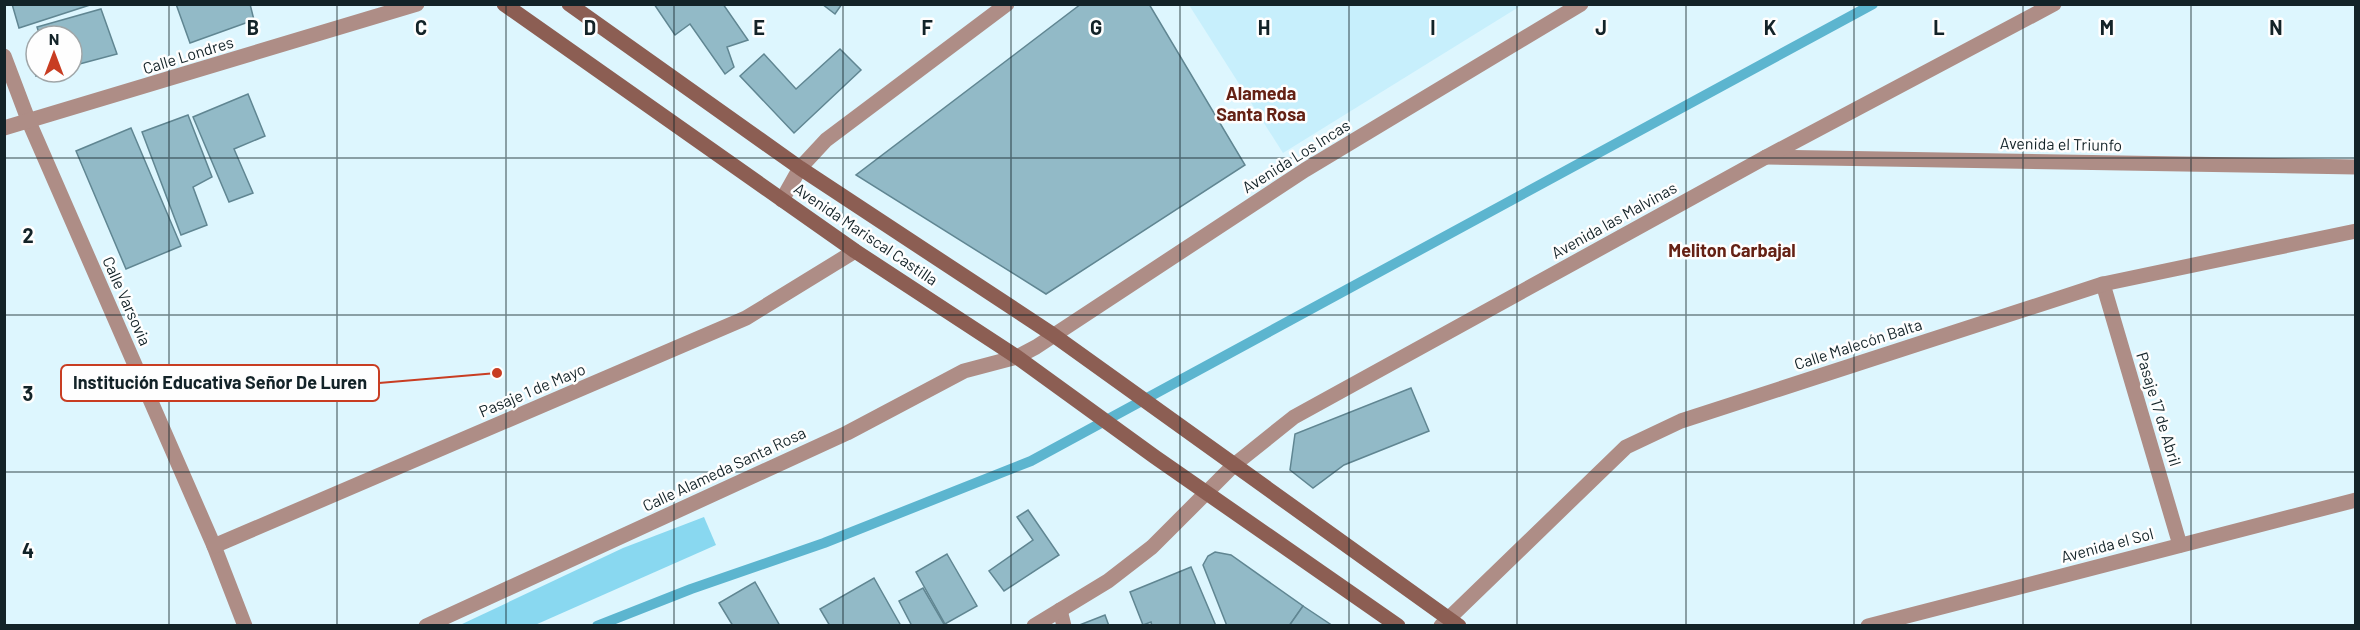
<svg xmlns="http://www.w3.org/2000/svg" width="2360" height="630" font-family="Barlow,sans-serif">
  <rect width="100%" height="100%" fill="#ddf6fe"/>
  <polygon fill="#c7effc" points="1189,5 1522,5 1283,153"/>
  <polygon fill="#89d8f0" points="704,517 716,545 535,625 460,625 623,548"/>
  <g fill="none" stroke-linecap="round" stroke-linejoin="round">
    <polyline stroke="#5cb5cf" stroke-width="10" points="597,626 691,589 824,543 1031,461 1873,4"/>
  </g>
  <g fill="#92bac7" stroke="#608692" stroke-width="1.5">
    <polygon points="12,4 93,4 19,28"/>
    <polygon points="176,4 250,4 254,20 190,43"/>
    <polygon points="654,4 723,4 748,40 727,47 734,67 725,74 690,24 675,35"/>
    <polygon points="822,4 842,4 835,14"/>
    <polygon points="1081,4 1149,4 1245,165 1046,294 856,175"/>
    <polygon points="101,9 117,54 72,66 72,36 40,36 37,27"/>
    <polygon points="840,49 861,70 794,133 740,76 764,54 796,89"/>
    <polygon points="36,50 36,72 52,72 36,76 28,53"/>
    <polygon points="248,94 265,136 234,149 253,193 229,202 193,117"/>
    <polygon points="188,115 212,177 193,187 207,225 181,235 142,132"/>
    <polygon points="131,128 181,246 126,269 76,151"/>
    <polygon points="1411,388 1429,431 1344,465 1313,488 1290,470 1295,434"/>
    <polygon points="1028,510 1059,555 1004,591 989,571 1033,540 1017,517"/>
    <polygon points="1215,552 1231,555 1303,606 1289,626 1227,626 1203,565 1208,556"/>
    <polygon points="947,554 977,606 945,624 916,572"/>
    <polygon points="1191,567 1216,626 1152,626 1151,622 1143,625 1130,592"/>
    <polygon points="874,578 901,626 830,626 820,609"/>
    <polygon points="755,582 780,626 733,626 719,603"/>
    <polygon points="923,588 944,624 941,626 912,626 899,601"/>
    <polygon points="1303,606 1333,626 1289,626"/>
    <polygon points="1105,615 1109,626 1077,626"/>
  </g>
  <g fill="none" stroke-linecap="round" stroke-linejoin="round">
    <g stroke="#ae8d86" stroke-width="15">
      <polyline points="4,56 29,122 214,546 245,626"/>
      <polyline points="4,128 417,4"/>
      <polyline points="1766,157 2356,167"/>
      <polyline points="782,200 800,168 826,140 1007,4"/>
      <polyline points="2103,284 2180,545"/>
      <polyline points="214,546 746,318 855,251"/>
      <polyline points="1060,610 1064,626"/>
      <polyline points="426,626 847,433 964,371 1017,357 1036,347 1305,170 1581,4"/>
      <polyline points="1441,626 1626,447 1681,421 2103,284 2356,231"/>
      <polyline points="1868,626 2356,500"/>
    </g>
    <polyline stroke="#ae8d86" stroke-width="15" points="1034,626 1108,581 1152,547 1234,465 1294,417 1766,157 2054,4"/>
    <g stroke="#8c5e53" stroke-width="15">
      <polyline points="504,4 855,251 1017,357 1155,457 1398,626"/>
      <polyline points="569,4 800,168 1052,334 1459,626"/>
    </g>
  </g>
  <path fill="none" stroke="#132328" stroke-width="1.5" stroke-opacity="0.55" d="M169 4V626M337 4V626M506 4V626M674 4V626M843 4V626M1011 4V626M1180 4V626M1349 4V626M1517 4V626M1686 4V626M1854 4V626M2023 4V626M2191 4V626M4 158H2356M4 315H2356M4 472H2356"/>
  <g text-anchor="middle" stroke-width="5" stroke-linejoin="round" paint-order="stroke">
    <g font-size="16" fill="#132328" stroke="#fefefe">
      <text transform="translate(188 55) rotate(-17)" y="6">Calle Londres</text>
      <text transform="translate(2061 144) rotate(1)" y="6">Avenida el Triunfo</text>
      <text transform="translate(1296 156) rotate(-32)" y="6">Avenida Los Incas</text>
      <text transform="translate(1614 220) rotate(-29)" y="6">Avenida las Malvinas</text>
      <text transform="translate(866 234) rotate(34)" y="6">Avenida Mariscal Castilla</text>
      <text transform="translate(127 301) rotate(66)" y="6">Calle Varsovia</text>
      <text transform="translate(1858 344) rotate(-18)" y="6">Calle Malecón Balta</text>
      <text transform="translate(532 390) rotate(-23)" y="6">Pasaje 1 de Mayo</text>
      <text transform="translate(2159 409) rotate(73)" y="6">Pasaje 17 de Abril</text>
      <text transform="translate(724 469) rotate(-25)" y="6">Calle Alameda Santa Rosa</text>
      <text transform="translate(2107 545) rotate(-15)" y="6">Avenida el Sol</text>
    </g>
    <g font-size="18" font-weight="bold" fill="#642114" stroke="#fefefe">
      <text x="1261" y="100">Alameda<tspan x="1261" dy="21">Santa Rosa</tspan></text>
      <text x="1732" y="257">Meliton Carbajal</text>
    </g>
  </g>
  <g font-size="20" text-anchor="middle" font-weight="bold" fill="#132328" stroke="#fefefe" stroke-width="5" stroke-linejoin="round" paint-order="stroke">
    <text x="253" y="35">B</text>
    <text x="421" y="35">C</text>
    <text x="590" y="35">D</text>
    <text x="759" y="35">E</text>
    <text x="927" y="35">F</text>
    <text x="1096" y="35">G</text>
    <text x="1264" y="35">H</text>
    <text x="1433" y="35">I</text>
    <text x="1601" y="35">J</text>
    <text x="1770" y="35">K</text>
    <text x="1939" y="35">L</text>
    <text x="2107" y="35">M</text>
    <text x="2276" y="35">N</text>
    <text x="28" y="243">2</text>
    <text x="28" y="401">3</text>
    <text x="28" y="558">4</text>
  </g>
  <path fill="none" stroke="#c83d22" stroke-width="2" d="M497 373L379 383"/>
  <circle fill="#c83d22" stroke="#fefefe" stroke-width="2" cx="497" cy="373" r="6"/>
  <rect fill="#fefefe" stroke="#c83d22" stroke-width="2" x="61" y="365" width="318" height="36" rx="6"/>
  <g font-size="18" text-anchor="middle" font-weight="bold" fill="#132328">
    <text x="220" y="389">Institución Educativa Señor De Luren</text>
  </g>
  <rect width="2360" height="630" fill="none" stroke="#132328" stroke-width="12"/>
  <g transform="translate(54 54)"><circle r="28" fill="#fefefe" stroke="#a0a6a8" stroke-width="1.5"/>
  <path d="M0-4.5L10 22L0 15L-10 22Z" fill="#c83d22"/>
  <text y="-9" font-size="16" font-weight="bold" text-anchor="middle" fill="#132328">N</text>
  </g>
</svg>
